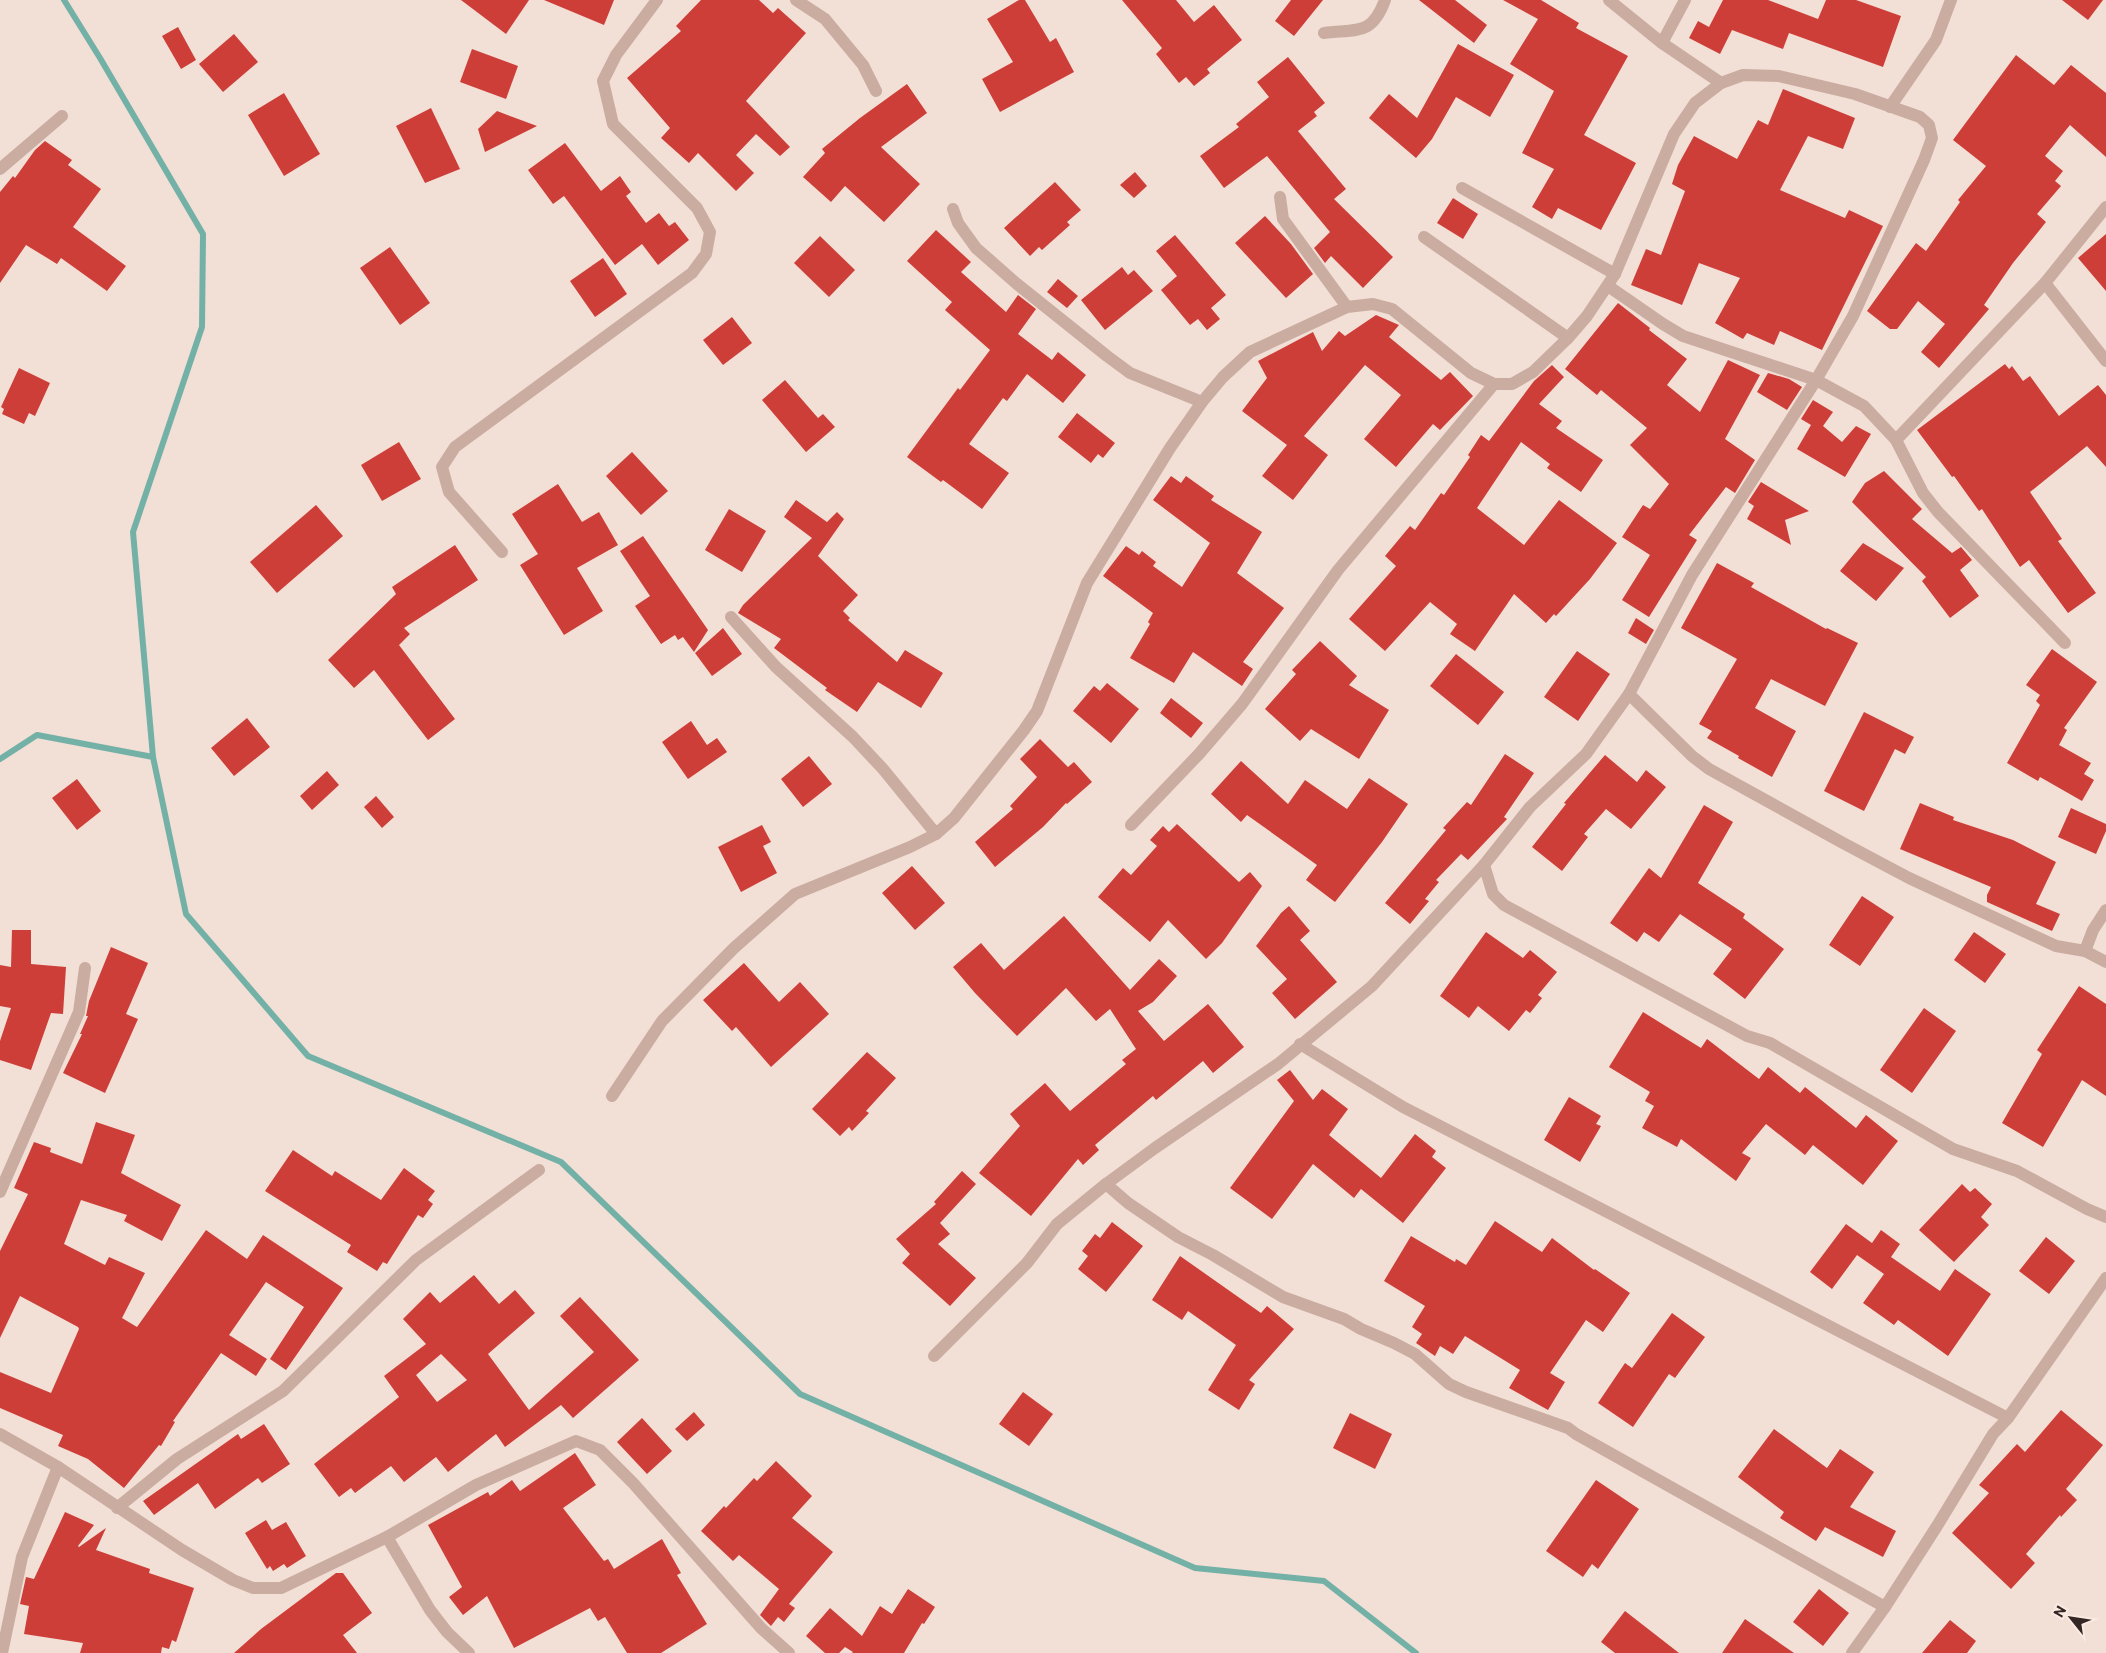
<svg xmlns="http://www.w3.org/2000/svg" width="2106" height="1653" font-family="Commissioner,sans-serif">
  <rect width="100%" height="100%" fill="#f2dfd6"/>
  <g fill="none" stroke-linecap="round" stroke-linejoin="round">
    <g stroke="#73b1a7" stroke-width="6">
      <polyline points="64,0 100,58 203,234 202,327 133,532 153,757 186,914 308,1056 561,1162 800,1394 1195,1568 1324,1581 1416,1653"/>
      <polyline points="0,759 37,735 153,757"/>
    </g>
  </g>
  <g fill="#ce3e38" fill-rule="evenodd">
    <polygon points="461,0 529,0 506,34"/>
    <polygon points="544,0 614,0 604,25"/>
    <polygon points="701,0 759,0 773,13 778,8 806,33 746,101 790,147 780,156 756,134 736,155 754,173 736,191 698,153 689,163 661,138 670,128 627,78 681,31 676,26"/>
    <polygon points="1019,0 1025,0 1050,42 1056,38 1074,72 1000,112 982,79 1013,62 987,19"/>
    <polygon points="1122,0 1176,0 1194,22 1214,5 1242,40 1207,69 1210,73 1194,86 1186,77 1179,83 1156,54 1162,48"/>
    <polygon points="1291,0 1323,0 1294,36 1275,21"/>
    <polygon points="1419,0 1455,0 1487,25 1474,43"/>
    <polygon points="1503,0 1541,0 1579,23 1576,28 1628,56 1584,135 1636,163 1601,230 1558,208 1552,219 1532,207 1554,169 1522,153 1554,91 1510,64 1538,19"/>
    <polygon points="1723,0 1768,0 1818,19 1826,0 1856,0 1901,16 1883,67 1789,33 1783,49 1732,30 1720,54 1689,38 1698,21 1709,27"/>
    <polygon points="2062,0 2103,0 2088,20"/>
    <polygon points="178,27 196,60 181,69 162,36"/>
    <polygon points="234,34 258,62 223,92 199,64"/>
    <polygon points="1458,44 1514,75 1490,117 1456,97 1432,139 1416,158 1369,118 1389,94 1417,118"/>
    <polygon points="472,49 518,66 506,99 460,82"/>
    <polygon points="2016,55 2054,85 2071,65 2106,93 2106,157 2070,125 2045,156 2063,171 2055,181 2061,186 2037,214 2046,222 2013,263 1984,305 1989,309 1939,368 1921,352 1945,324 1918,301 1897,329 1890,329 1867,311 1916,243 1926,251 1960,202 1958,200 1986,166 1953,140"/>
    <polygon points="1288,57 1325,103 1314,112 1317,116 1298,131 1346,189 1334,199 1393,257 1363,288 1331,256 1325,263 1314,248 1330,232 1267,156 1224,188 1200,156 1239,127 1236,124 1269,97 1257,82"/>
    <polygon points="907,84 927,113 881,147 920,184 884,222 845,186 831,202 803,177 825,153 822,149 860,118"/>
    <polygon points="1783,89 1855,118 1843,149 1808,136 1780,190 1845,218 1849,210 1883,226 1822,350 1780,331 1774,345 1747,333 1743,339 1715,323 1740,278 1699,263 1682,305 1631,285 1646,249 1661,255 1685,191 1672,184 1678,165 1694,136 1737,159 1758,120 1768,125"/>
    <polygon points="284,93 320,154 284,176 248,115"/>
    <polygon points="431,108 460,169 425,183 396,126"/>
    <polygon points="497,111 537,126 485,152 478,129"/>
    <polygon points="45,141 72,160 68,165 101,189 73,227 126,266 107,291 61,258 57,264 26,245 0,283 0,192 13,176 15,178 35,150"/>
    <polygon points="565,143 601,191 620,176 631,192 626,196 646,223 659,213 669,226 675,222 689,240 658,265 642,244 615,265 564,196 553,204 528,170"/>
    <polygon points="1135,172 1147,186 1134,198 1120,185"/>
    <polygon points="1055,182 1081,210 1067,222 1070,225 1042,250 1039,247 1030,256 1004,228"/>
    <polygon points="1453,198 1478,214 1463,239 1437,223"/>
    <polygon points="1265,216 1291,244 1313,274 1286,298 1235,243"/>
    <polygon points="936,230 971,262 961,272 1006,312 1018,295 1036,309 1018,334 1052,360 1058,352 1086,375 1063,403 1027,374 1007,401 1003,398 969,444 1009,473 982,509 943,480 941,482 907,457 958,388 960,390 990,350 945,310 952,302 907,261"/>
    <polygon points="2106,234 2106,291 2078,258"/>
    <polygon points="1175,235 1226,295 1211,308 1220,319 1207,330 1198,319 1190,325 1161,290 1177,276 1156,251"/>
    <polygon points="820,236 855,270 829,297 794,263"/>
    <polygon points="390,247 430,303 400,325 360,268"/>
    <polygon points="603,258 627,294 595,317 570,281"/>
    <polygon points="1122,267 1128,275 1134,270 1153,291 1105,330 1081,300"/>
    <polygon points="1058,279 1078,296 1067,308 1047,292"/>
    <polygon points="1618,303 1650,328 1649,330 1687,359 1667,385 1700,412 1728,360 1760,375 1725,439 1755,460 1735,493 1726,487 1689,535 1697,540 1649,617 1622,600 1650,555 1622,537 1643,505 1650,509 1669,484 1630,445 1647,428 1601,390 1597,395 1565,369"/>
    <polygon points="1376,315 1399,325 1389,337 1441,380 1450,372 1473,396 1440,430 1433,424 1396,467 1364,439 1401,395 1365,365 1304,436 1328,455 1293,500 1262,476 1287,445 1242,411 1267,378 1258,361 1313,332 1322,351 1339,331 1345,336"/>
    <polygon points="732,317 752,343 723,365 703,340"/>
    <polygon points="2005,364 2009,369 2012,366 2023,381 2030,376 2059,416 2098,385 2106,395 2106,467 2087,446 2030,492 2062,539 2058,541 2096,593 2068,613 2029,560 2020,567 1982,509 1979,511 1954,476 1952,477 1917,430"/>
    <polygon points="1552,365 1564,377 1539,404 1562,421 1556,428 1603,460 1581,492 1547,468 1550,464 1521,442 1477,508 1524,545 1559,500 1617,543 1590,579 1556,616 1554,614 1546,623 1514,594 1475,651 1450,634 1457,624 1430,602 1385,651 1349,619 1396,566 1385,556 1410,526 1415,530 1441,493 1444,495 1470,457 1468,455 1481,435 1489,441 1534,381"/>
    <polygon points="19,368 50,383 35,416 29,413 24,424 2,414 4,409 1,407"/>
    <polygon points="1768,373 1789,379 1802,387 1787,410 1757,392"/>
    <polygon points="785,380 818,418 823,414 835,427 806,452 762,400"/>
    <polygon points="1813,400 1833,412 1823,426 1842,442 1856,426 1871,434 1845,477 1797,449 1811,425 1801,419"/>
    <polygon points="1077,413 1115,443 1103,458 1098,454 1091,463 1058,437"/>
    <polygon points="399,442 421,479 382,501 361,465"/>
    <polygon points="632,452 668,491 641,515 606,476"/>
    <polygon points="1884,471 1922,509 1912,519 1952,553 1961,547 1972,560 1960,570 1979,596 1950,618 1922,581 1926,577 1852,502 1865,483"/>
    <polygon points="1171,476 1181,483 1186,476 1214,496 1211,500 1262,532 1237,573 1284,608 1243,662 1253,669 1242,686 1193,652 1174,683 1130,658 1150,624 1148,622 1153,613 1103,576 1126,546 1139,555 1142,551 1156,562 1153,566 1182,587 1210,543 1153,500"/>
    <polygon points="1761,482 1809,511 1785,520 1791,545 1747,519 1754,506 1748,502"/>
    <polygon points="558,484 582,522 599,512 618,545 577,568 603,611 564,635 520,565 538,554 512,514"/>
    <polygon points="796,500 827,522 837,512 844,519 818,556 858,595 843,611 850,618 848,620 897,662 905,650 943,673 921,708 878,682 857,712 825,690 827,688 774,648 781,639 738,613 743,605 812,538 784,517"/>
    <polygon points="316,505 343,536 277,593 250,562"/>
    <polygon points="729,509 766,531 742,572 705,550"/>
    <polygon points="643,536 708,630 694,652 683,637 678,640 675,635 661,644 635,606 650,596 620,551"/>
    <polygon points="1863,543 1904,568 1876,601 1840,571"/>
    <polygon points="455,545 478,580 404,628 410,634 399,645 455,719 428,740 374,670 354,688 328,660 396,594 392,587"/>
    <polygon points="1717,563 1754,583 1751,587 1826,629 1827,628 1858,643 1825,706 1771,679 1755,708 1796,731 1772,777 1738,758 1739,756 1707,738 1712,731 1699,724 1737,659 1681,628"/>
    <polygon points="1636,618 1654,630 1646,644 1628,633"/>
    <polygon points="723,628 742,654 712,676 695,653"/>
    <polygon points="1320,641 1357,676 1349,685 1389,710 1359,759 1311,729 1300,741 1265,709 1296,674 1292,670"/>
    <polygon points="2052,649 2097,682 2064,728 2067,730 2059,745 2091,763 2084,774 2094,780 2082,801 2040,777 2038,781 2007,763 2040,705 2036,701 2040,695 2026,685"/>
    <polygon points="1577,651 1610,674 1578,721 1544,697"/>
    <polygon points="1456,654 1504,692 1478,725 1430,686"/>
    <polygon points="1107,683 1139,709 1111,743 1073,711 1094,686 1100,691"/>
    <polygon points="1171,698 1203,723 1191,738 1160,713"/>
    <polygon points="1864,712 1914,737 1905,754 1895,749 1864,811 1824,791"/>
    <polygon points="247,718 270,747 234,776 211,748"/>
    <polygon points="691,721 707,745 717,738 727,752 688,779 662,742"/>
    <polygon points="1040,739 1068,767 1074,762 1092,782 1067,804 1066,803 1043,827 995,867 975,842 1013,809 1010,806 1037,777 1020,759"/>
    <polygon points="1505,754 1534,773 1504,817 1507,819 1468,860 1461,854 1436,880 1439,882 1425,899 1429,901 1410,924 1385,903 1446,830 1443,828 1467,802 1471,805"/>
    <polygon points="1605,755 1637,782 1646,770 1666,787 1631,829 1606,809 1584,834 1588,837 1562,871 1532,847 1566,804 1564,803"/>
    <polygon points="809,756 832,784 803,807 781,779"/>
    <polygon points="1241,761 1288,804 1305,780 1347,809 1369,778 1408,804 1382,842 1335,902 1306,880 1317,865 1247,815 1241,822 1211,794"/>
    <polygon points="327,771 339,785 312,810 300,796"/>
    <polygon points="77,779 101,811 77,830 52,798"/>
    <polygon points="376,796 394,817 382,828 364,807"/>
    <polygon points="1920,803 1954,817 1953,820 2013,840 2056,862 2036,904 2060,914 2052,931 1987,902 1987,895 1991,887 1900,849"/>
    <polygon points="1704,805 1733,822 1698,883 1745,914 1743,918 1784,949 1745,999 1713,974 1732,949 1680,914 1659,942 1644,932 1637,942 1610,923 1649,868 1661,878"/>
    <polygon points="2071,808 2106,824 2106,831 2096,854 2058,837"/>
    <polygon points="1177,824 1239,882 1250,872 1262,886 1222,943 1206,959 1168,920 1150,942 1098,897 1123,868 1131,875 1157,846 1150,840 1163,826 1169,832"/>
    <polygon points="762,825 771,842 763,846 777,873 741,892 718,847"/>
    <polygon points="912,866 945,903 915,930 882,893"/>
    <polygon points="1862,896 1894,917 1860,966 1829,945"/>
    <polygon points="1289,906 1310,931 1300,940 1337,982 1295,1019 1272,993 1287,979 1256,946 1281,913"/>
    <polygon points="1064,916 1130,990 1159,959 1177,976 1153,1002 1138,1011 1164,1041 1208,1004 1244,1047 1213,1073 1203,1061 1156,1100 1153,1096 1095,1145 1099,1150 1083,1165 1078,1159 1031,1216 979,1173 1020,1126 1010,1114 1045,1083 1070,1111 1126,1064 1122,1060 1136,1049 1110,1009 1096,1021 1066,988 1017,1036 975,993 953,967 981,943 1004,970"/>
    <polygon points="12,930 31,930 31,964 66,967 63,1014 51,1013 31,1070 0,1060 0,1041 11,1008 0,1006 0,965 11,967"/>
    <polygon points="1486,932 1523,958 1530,950 1557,972 1538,995 1542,998 1530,1013 1526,1010 1509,1031 1478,1006 1469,1018 1440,996"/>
    <polygon points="1974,932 2006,954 1985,983 1954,960"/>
    <polygon points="111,947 148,963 126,1014 138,1019 105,1093 63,1073 82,1034 80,1034 88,1016 86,1016 89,1001"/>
    <polygon points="744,963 779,1002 800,982 829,1014 771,1067 736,1027 732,1031 703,1000"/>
    <polygon points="2079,986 2106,1004 2106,1096 2082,1080 2043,1147 2002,1123 2042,1054 2037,1050"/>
    <polygon points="1924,1008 1956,1031 1912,1093 1880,1070"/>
    <polygon points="1643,1012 1701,1048 1707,1039 1759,1079 1768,1067 1800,1093 1805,1087 1856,1128 1866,1115 1898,1141 1863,1185 1813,1145 1805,1155 1766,1124 1742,1153 1751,1158 1736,1181 1681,1139 1677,1147 1642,1128 1654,1106 1645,1101 1650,1092 1609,1067"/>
    <polygon points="867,1052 896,1078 866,1111 869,1113 852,1131 849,1127 840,1136 812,1109"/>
    <polygon points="1290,1070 1313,1100 1322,1089 1348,1109 1329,1135 1381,1178 1415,1134 1436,1151 1432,1157 1446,1168 1403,1223 1361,1189 1354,1198 1313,1164 1272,1219 1230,1188 1294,1101 1277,1080"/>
    <polygon points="1569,1097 1601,1116 1596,1124 1601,1126 1580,1162 1544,1140"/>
    <polygon points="96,1122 135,1135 121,1173 181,1205 162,1241 124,1221 127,1215 81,1200 64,1244 105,1265 109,1257 145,1273 122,1318 137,1327 206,1230 247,1259 263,1235 343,1288 286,1370 270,1359 304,1307 266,1282 229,1335 267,1359 256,1376 221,1353 173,1421 175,1422 161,1446 159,1445 124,1488 88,1459 58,1446 63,1435 0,1408 0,1372 51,1393 79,1329 78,1327 20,1296 0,1338 0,1251 28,1194 14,1188 34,1142 51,1148 50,1152 82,1164"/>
    <polygon points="293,1150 332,1176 335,1171 381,1200 404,1168 435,1191 428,1200 433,1204 423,1218 418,1215 387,1264 383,1262 377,1271 347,1252 351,1245 265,1191"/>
    <polygon points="962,1171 976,1184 940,1223 950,1234 938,1244 976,1278 950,1306 902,1263 910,1254 896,1239 936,1204 934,1202"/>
    <polygon points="1962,1184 1970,1192 1975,1188 1992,1204 1981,1217 1989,1225 1954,1262 1919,1230"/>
    <polygon points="1495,1221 1542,1252 1552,1238 1594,1270 1595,1269 1630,1293 1603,1332 1586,1320 1550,1373 1565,1382 1548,1410 1509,1388 1520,1370 1465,1336 1453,1354 1440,1346 1435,1356 1416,1343 1422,1334 1412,1327 1425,1306 1384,1281 1411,1236 1455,1262 1456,1259 1466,1265"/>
    <polygon points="1112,1222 1143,1246 1106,1292 1078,1269 1088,1256 1082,1251 1095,1234 1100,1238"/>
    <polygon points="1846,1224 1872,1243 1881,1230 1900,1244 1891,1257 1940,1291 1955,1269 1991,1294 1948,1356 1898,1320 1894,1325 1863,1303 1884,1274 1857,1255 1832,1289 1810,1272"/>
    <polygon points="2046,1237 2075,1261 2049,1294 2019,1271"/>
    <polygon points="1180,1256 1261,1313 1267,1306 1294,1329 1249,1380 1255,1384 1239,1410 1208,1390 1236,1345 1188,1311 1182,1320 1152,1300"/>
    <path d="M474 1275 499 1304 515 1290 535 1313 488 1354 529 1410 594 1352 560 1316 580 1297 639 1360 573 1418 561 1405 505 1447 496 1434 448 1472 436 1457 404 1482 391 1466 355 1493 351 1488 339 1497 314 1464 399 1397 384 1376 426 1344 403 1319 430 1292 440 1303ZM441 1354 467 1380 437 1402 416 1375Z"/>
    <polygon points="1672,1313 1705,1337 1675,1378 1669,1374 1633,1427 1598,1403 1625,1363 1632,1368"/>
    <polygon points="1023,1392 1053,1414 1029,1446 999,1424"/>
    <polygon points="2061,1410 2103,1445 2066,1489 2077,1500 2061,1517 2060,1515 2026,1554 2035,1563 2011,1589 1952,1533 1989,1493 1979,1485 2017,1444 2025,1452"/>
    <polygon points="694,1412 705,1425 687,1441 675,1429"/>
    <polygon points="1350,1413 1392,1434 1375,1469 1333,1448"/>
    <polygon points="642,1418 672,1451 647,1474 617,1442"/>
    <polygon points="264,1424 290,1464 262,1483 258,1478 215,1509 198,1483 154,1515 143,1501 238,1434 241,1439"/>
    <polygon points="1774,1429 1827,1468 1840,1449 1874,1472 1850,1507 1896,1531 1883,1557 1825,1527 1816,1541 1780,1518 1784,1512 1738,1477"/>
    <polygon points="575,1453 596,1485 563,1508 604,1561 608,1559 614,1569 662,1539 681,1573 677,1575 707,1624 661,1653 627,1653 605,1617 598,1621 590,1608 514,1648 487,1596 463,1615 449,1597 462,1587 428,1525 488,1492 490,1496 512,1480 520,1491"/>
    <polygon points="776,1461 812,1496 792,1518 833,1552 789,1604 795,1608 784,1622 778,1617 771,1626 760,1615 779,1589 739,1555 733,1561 701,1531 724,1506 726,1508 754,1478 757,1481"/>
    <polygon points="1596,1480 1639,1509 1598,1569 1592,1564 1583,1577 1546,1551"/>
    <polygon points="65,1512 94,1525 78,1546 79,1547 106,1528 96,1550 150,1569 149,1573 194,1588 176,1642 172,1640 169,1649 162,1647 161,1653 80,1653 83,1643 24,1634 29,1606 20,1604 26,1577 34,1579"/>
    <polygon points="266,1520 272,1530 286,1522 306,1556 287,1568 284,1564 273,1571 270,1566 267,1569 245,1533"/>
    <polygon points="336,1573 343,1573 372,1613 343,1635 357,1653 234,1653 261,1629"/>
    <polygon points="908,1589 935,1607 924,1624 922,1623 904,1653 852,1653 853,1652 845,1647 839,1653 825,1653 806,1636 830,1608 862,1636 880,1606 892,1614"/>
    <polygon points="1819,1589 1849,1613 1823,1646 1793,1622"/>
    <polygon points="1625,1611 1679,1653 1615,1653 1601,1642"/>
    <polygon points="1745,1619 1794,1653 1722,1653"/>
    <polygon points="1950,1620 1976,1641 1967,1653 1922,1653"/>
  </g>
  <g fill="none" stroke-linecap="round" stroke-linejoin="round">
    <g stroke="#caaca1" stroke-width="12">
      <polyline points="796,0 825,19 863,65 876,91"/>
      <polyline points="1609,0 1662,43 1721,83"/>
      <path d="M1324 33C1357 29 1372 36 1385 0"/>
      <polyline points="1662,43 1685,0"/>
      <polyline points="1890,107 1936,40 1951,0"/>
      <polyline points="0,169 62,116"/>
      <polyline points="1462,188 1615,274"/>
      <polyline points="1280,197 1283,219 1347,307"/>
      <polyline points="953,209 958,223 976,248 1017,284 1107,356 1130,373 1202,402"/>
      <polyline points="1424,237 1568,338"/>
      <polyline points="2045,283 2106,361"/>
      <polyline points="1608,286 1663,324 1683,336 1816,380 1864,406 1896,440 1923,493 1938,512 2065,643"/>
      <polyline points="1896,440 2045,283 2106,207"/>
      <polyline points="502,552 449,492 442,467 455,447 692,273 706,254 710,232 697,208 613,124 603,81 616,55 657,0"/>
      <polyline points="731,617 776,667 853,737 883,769 936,834"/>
      <polyline points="1629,694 1692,756 1709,769 1843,843 1909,878 2056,946 2085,951 2106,962"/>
      <polyline points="1131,825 1199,754 1242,704 1338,570 1494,384"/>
      <polyline points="1484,865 1493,894 1504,905 1747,1036 1770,1043 1953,1149 2017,1171 2087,1209 2106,1217"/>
      <polyline points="2085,951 2093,930 2106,910"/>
      <polyline points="1300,1044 1403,1107 2008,1418"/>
      <polyline points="612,1096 662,1021 734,948 795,894 910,847 936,834 954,818 1024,730 1037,711 1087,583 1170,448 1202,402 1223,377 1250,352 1347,307 1373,304 1392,309 1471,373 1494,384 1512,384 1533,372 1568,338 1587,316 1615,274 1674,134 1695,103 1721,83 1743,75 1779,76 1855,94 1920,117 1929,125 1932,138 1924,160 1853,316 1816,380 1692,575 1629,694 1586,754 1530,807 1484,865 1372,986 1278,1064 1155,1148 1106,1184 1057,1224 1027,1263 934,1356"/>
      <polyline points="1106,1184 1128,1203 1178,1237 1213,1255 1283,1297 1344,1319 1361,1329 1394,1343 1415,1354 1449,1384 1466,1392 1568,1428 1576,1434 1885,1607 1937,1526 1993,1434 2008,1418 2106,1278"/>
      <polyline points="0,1192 79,1012 85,968"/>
      <polyline points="0,1434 58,1467 182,1550 233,1580 253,1588 281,1588 387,1537 476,1485 576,1441 600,1450 633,1483 761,1628 789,1653"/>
      <polyline points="117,1508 177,1459 283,1391 416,1260 539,1170"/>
      <polyline points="387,1537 430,1610 447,1632 469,1653"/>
      <polyline points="2,1653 22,1557 58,1467"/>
      <polyline points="1852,1653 1885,1607"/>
    </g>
  </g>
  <g transform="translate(2071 1618) rotate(300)" stroke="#faeae2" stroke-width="4" paint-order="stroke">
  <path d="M0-4L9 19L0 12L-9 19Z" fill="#342624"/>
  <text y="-8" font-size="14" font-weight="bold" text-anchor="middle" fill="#342624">N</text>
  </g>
</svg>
